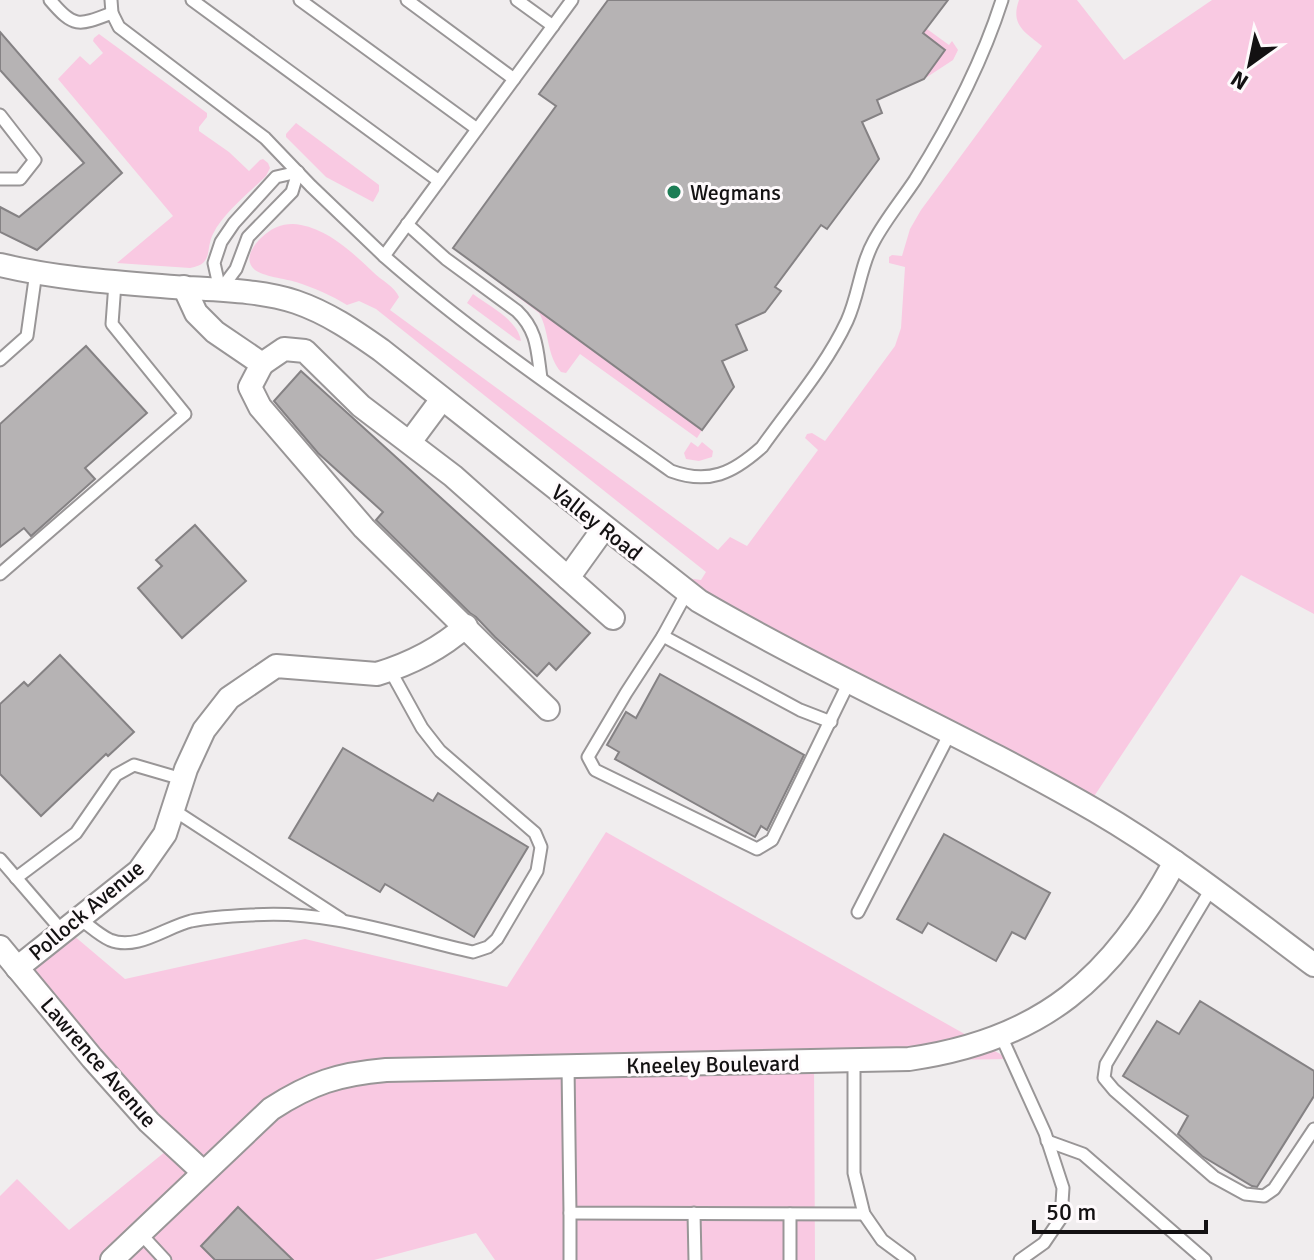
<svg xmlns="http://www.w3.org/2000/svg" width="1314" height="1260" font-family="Signika,sans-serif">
  <rect width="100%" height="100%" fill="#f0edee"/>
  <g fill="#f9c9e2">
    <path d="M1019 0H1077L1124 60 1212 0H1314V614L1241 575 1085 810 659 574 701 580 706 572 376 309 359 301 347 305C331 295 314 288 296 282 286 279 262 276 255 270 238 256 264 232 277 227 284 224 293 223 301 225 329 230 353 253 373 272 381 280 395 287 399 297L390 310 718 550 730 537 747 546 818 450 805 438 807 434 812 433 825 441 895 346 901 328 905 267 889 263V257L892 255 902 256 910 229 921 210 1042 46C1025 32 1010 25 1019 0Z"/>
    <polygon points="927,29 949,45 952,41 958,50 953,60 924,79 945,50 923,33"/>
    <path d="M99 34 207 113V117L199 127V131L229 152 249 171 260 160 263 159 268 163 270 168 266 176C250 192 223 213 213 234 205 250 214 264 190 268L117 263 173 216 58 79 80 56 90 65 103 53 93 41 94 38Z"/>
    <polygon points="296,123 379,185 379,191 373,202 326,177 286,137 286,134"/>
    <path d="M453 248 702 430 697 438 580 354 566 373 561 372C546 355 550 332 539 313Z"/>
    <path d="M473 294C489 306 518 320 521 341L517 340 467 303Z"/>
    <polygon points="691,442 698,447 702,442 713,451 712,457 699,461 686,459 684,453"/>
    <polygon points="606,832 1009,1059 814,1062 815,1260 495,1260 476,1233 374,1260 0,1260 0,1196 17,1179 69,1230 171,1147 15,967 73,935 125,979 305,939 507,987"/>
  </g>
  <g fill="#b6b3b4" stroke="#858284" stroke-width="2">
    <polygon points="608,0 948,0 923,33 945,50 924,79 877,100 882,113 862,122 879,159 827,229 821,225 775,287 781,291 765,312 736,325 747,350 722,361 734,387 702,430 453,248 556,106 539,94"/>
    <polygon points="0,32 122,173 37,250 0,232 0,207 19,217 84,163 0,70"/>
    <polygon points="86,346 147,413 85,468 95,479 31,536 24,528 0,547 0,424"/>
    <polygon points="301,371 590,633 556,670 549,663 537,676 495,637 476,617 470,613 376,520 383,512 318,453 274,401"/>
    <polygon points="195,525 246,581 182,638 138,588 162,566 156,560"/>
    <polygon points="60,655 134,732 108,756 106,754 41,816 0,774 0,704 24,682 28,686"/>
    <polygon points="660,674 804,755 767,830 761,826 755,837 615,759 619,752 607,745 626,712 636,718"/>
    <polygon points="343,748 433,801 438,793 528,847 474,937 385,884 380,892 289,838"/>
    <polygon points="944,834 1050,893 1025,939 1012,932 996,961 928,923 922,933 897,919"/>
    <polygon points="1200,1001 1314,1071 1314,1096 1257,1187 1252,1186 1202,1156 1178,1134 1188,1116 1123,1076 1157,1021 1179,1034"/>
    <polygon points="238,1207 293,1260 215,1260 201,1246"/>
  </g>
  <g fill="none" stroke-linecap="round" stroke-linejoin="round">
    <g stroke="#999697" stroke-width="15">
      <g id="lane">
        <path d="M50 0C74 28 78 26 112 13"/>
        <polyline points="111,0 112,13 119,27 265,138 311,186 384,256 572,0"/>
        <polyline points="192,0 439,181"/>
        <polyline points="300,0 477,129"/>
        <polyline points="407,0 514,79"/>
        <polyline points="517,0 553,26"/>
        <polyline points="0,115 35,160 20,179 0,179"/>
        <path d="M407 224 446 259 517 311C538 331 537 351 541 378"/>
        <path d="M384 256C474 335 574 402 671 471 709 485 733 473 762 447 791 406 826 366 847 321 859 295 860 266 874 241 886 219 901 201 915 180 950 124 982 63 1002 0"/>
        <polyline points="221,289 236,269 248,237 292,192 298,172"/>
        <polyline points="220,290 214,263 221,242 234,223 276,177 298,172"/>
        <polyline points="0,360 27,336 36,272"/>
        <polyline points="0,574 185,414 112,324 115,283"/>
        <polyline points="687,592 663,636 800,710 831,722"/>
        <polyline points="663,636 626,693 588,757 595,770 757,849 772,840 849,682"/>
        <polyline points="172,809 341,919"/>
        <polyline points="0,859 63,932"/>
        <polyline points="16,878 76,833 116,775 134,765 182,779"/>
        <polyline points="1211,889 1106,1064 1104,1078 1114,1090 1214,1177 1245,1194 1264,1196 1274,1189 1314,1129"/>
        <polyline points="858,912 950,733"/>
        <path d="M80 919C90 926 99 935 110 940 137 951 166 927 191 921 211 917 232 916 252 915 327 909 401 936 473 952L488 947 497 939 537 871 541 847 535 833 440 751 422 728 390 670"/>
        <polyline points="1001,1036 1045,1133 1063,1188 1061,1218 1044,1243 1020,1260"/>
        <polyline points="854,1060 854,1173 864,1214 882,1240 909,1260"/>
        <polyline points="568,1066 570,1213 864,1214"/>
        <polyline points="1047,1141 1083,1154 1205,1260"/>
        <polyline points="694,1213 695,1260"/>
        <polyline points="140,1233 165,1260"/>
        <polyline points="570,1260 570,1213"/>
        <polyline points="790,1260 790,1214"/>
      </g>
    </g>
    <g stroke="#999697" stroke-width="26">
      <g id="street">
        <path d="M0 265C62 280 125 283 188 288 224 290 262 291 296 302 328 313 354 331 381 350L699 601C828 676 967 736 1096 811 1173 856 1243 912 1314 965"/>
        <polyline points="184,287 196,313 215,332 262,364 250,387 260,407 364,528 548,709"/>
        <polyline points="262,364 284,349 305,351 361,406 453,476 613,618"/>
        <polyline points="410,442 442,399"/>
        <polyline points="568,578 604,528"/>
        <polyline points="0,947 92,1058 149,1122 203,1172"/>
        <path d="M17 968 139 871 165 834 186 769 204 730 229 698 276 666 377 674C410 664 440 649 466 626"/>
        <path d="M112 1260 271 1109C311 1083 339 1074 386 1070L909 1059C1043 1040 1112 978 1175 862"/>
      </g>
    </g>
    <use href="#lane" stroke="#fff" stroke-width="11"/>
    <use href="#street" stroke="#fff" stroke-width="22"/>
  </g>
  <circle fill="#1c7d55" stroke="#fefafc" stroke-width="3" cx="674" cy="192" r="8"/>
  <g text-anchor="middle" stroke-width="6" stroke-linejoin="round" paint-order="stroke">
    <g font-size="22" fill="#131112" stroke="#fefafc" text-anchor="start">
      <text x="690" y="200">Wegmans</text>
    </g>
    <g font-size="22" fill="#131112" stroke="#fefafc">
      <text transform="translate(597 522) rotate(38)" y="8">Valley Road</text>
      <text transform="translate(86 910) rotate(-40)" y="8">Pollock Avenue</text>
      <text transform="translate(99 1062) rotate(49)" y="8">Lawrence Avenue</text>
      <text transform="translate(713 1064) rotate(-1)" y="8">Kneeley Boulevard</text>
    </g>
  </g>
  <g transform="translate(1250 64) rotate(213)" stroke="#fefafc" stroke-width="6" paint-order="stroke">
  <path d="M0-6L14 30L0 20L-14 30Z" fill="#131112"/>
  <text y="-12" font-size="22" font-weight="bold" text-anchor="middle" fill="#131112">N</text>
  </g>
  <path d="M1034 1220v12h172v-12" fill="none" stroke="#131112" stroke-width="4"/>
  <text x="1046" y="1220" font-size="24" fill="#131112" stroke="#fefafc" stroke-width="6" paint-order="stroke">50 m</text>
</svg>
